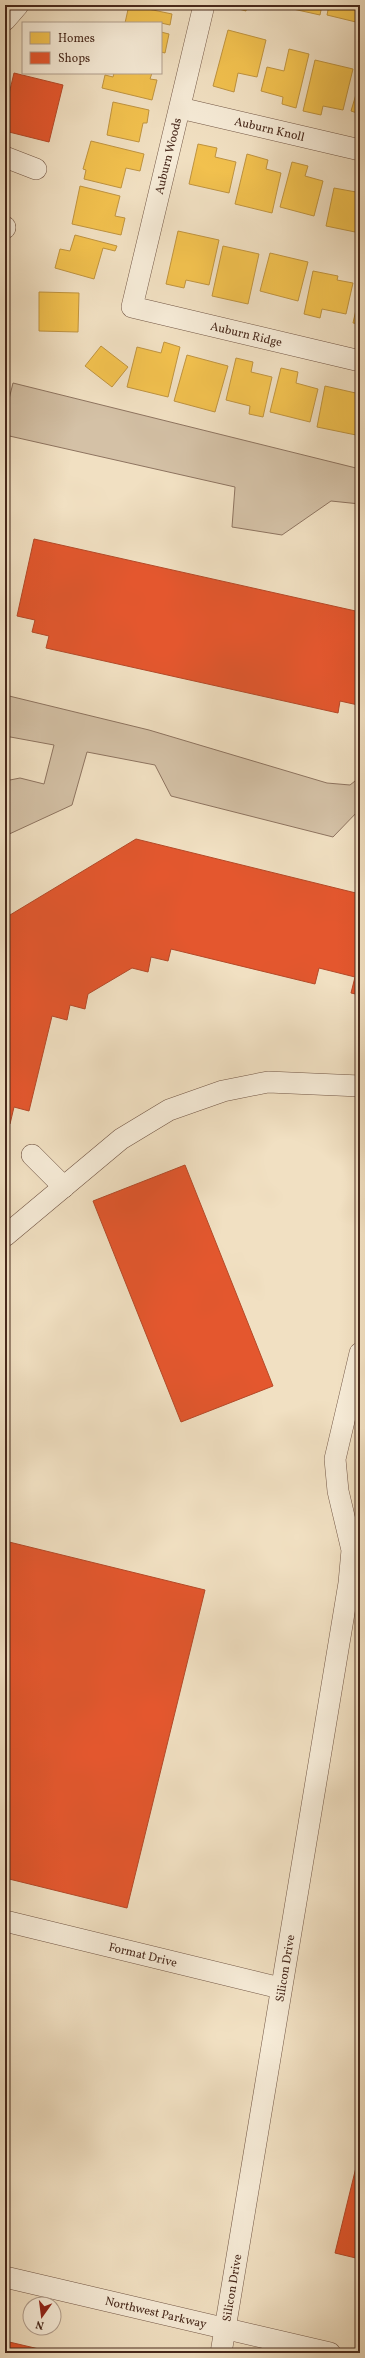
<svg xmlns="http://www.w3.org/2000/svg" width="365" height="2358" font-family="Vollkorn,serif">
  <rect width="100%" height="100%" fill="#f1e0c2"/>
  <filter id="stains"><feTurbulence type="fractalNoise" baseFrequency=".005" numOctaves="4"/><feColorMatrix values="0 0 0 0 .2 0 0 0 0 .09 0 0 0 0 .02 0 0 0 .5 -.17"/></filter>
  <radialGradient id="worn" r=".72"><stop offset=".6" stop-color="#630" stop-opacity="0"/><stop offset="1" stop-color="#630" stop-opacity=".3"/></radialGradient>
  <g fill="#d4c1a6" stroke="#8e7460">
    <polygon points="13,383 360,469 360,504 331,501 282,535 232,527 235,487 5,435 5,415"/>
    <polygon points="5,695 149,730 327,783 350,785 360,777 360,809 333,837 171,796 155,765 87,752 72,805 5,836 5,781 20,778 44,784 54,745 5,736"/>
  </g>
  <g fill="#f2c14e" stroke="#bf933f">
    <polygon points="129,5 172,14 170,25 161,23 125,23"/>
    <polygon points="232,5 247,5 246,11 232,7"/>
    <polygon points="285,5 322,5 320,15 284,7"/>
    <polygon points="329,5 360,5 360,23 327,15"/>
    <polygon points="228,30 266,40 257,77 238,73 234,92 213,86"/>
    <polygon points="161,32 169,34 165,53 161,52"/>
    <polygon points="289,49 309,54 296,108 282,104 283,97 261,91 267,67 284,71"/>
    <polygon points="315,60 353,69 343,110 323,106 321,115 303,111"/>
    <polygon points="114,73 152,73 150,79 157,80 152,100 102,88 105,75 113,77"/>
    <polygon points="360,81 360,114 351,111"/>
    <polygon points="113,102 149,110 147,123 143,123 139,142 107,135"/>
    <polygon points="91,141 144,154 140,171 126,168 121,188 84,179 86,170 83,169"/>
    <polygon points="198,144 217,148 215,157 236,162 229,193 189,184"/>
    <polygon points="247,154 268,160 266,169 281,173 272,213 235,204"/>
    <polygon points="292,162 308,166 305,176 323,181 314,216 280,207"/>
    <polygon points="359,182 360,233 326,226 334,188 356,192"/>
    <polygon points="80,186 120,196 115,216 125,218 121,235 72,224"/>
    <polygon points="178,231 219,240 209,285 186,280 184,288 166,284"/>
    <polygon points="75,235 117,246 115,251 103,248 94,279 55,268 60,249 70,251"/>
    <polygon points="223,246 259,254 248,304 212,296"/>
    <polygon points="270,253 308,262 298,301 260,291"/>
    <polygon points="313,271 338,276 337,280 353,283 346,314 322,309 320,318 304,314"/>
    <polygon points="39,292 79,293 78,332 39,331"/>
    <polygon points="360,292 360,324 353,323"/>
    <polygon points="164,342 180,347 168,397 127,387 137,347 161,353"/>
    <polygon points="101,346 128,367 112,387 85,366"/>
    <polygon points="187,355 228,366 215,412 174,401"/>
    <polygon points="236,358 253,362 251,372 272,377 263,417 249,414 250,406 226,400"/>
    <polygon points="281,368 298,372 296,383 318,389 310,422 270,412"/>
    <polygon points="325,386 360,394 360,418 356,435 317,427"/>
  </g>
  <g fill="#e4572e" stroke="#b54928">
    <polygon points="14,73 63,85 49,142 5,131 5,111"/>
    <polygon points="34,539 360,612 360,697 358,705 340,701 338,713 46,648 49,636 32,632 35,620 17,616"/>
    <polygon points="136,839 360,894 360,995 351,993 355,977 319,968 315,984 171,949 168,961 151,957 148,972 132,968 88,994 85,1009 70,1005 67,1020 52,1016 29,1111 14,1107 10,1124 5,1123 5,918"/>
    <polygon points="185,1165 273,1386 181,1422 93,1201"/>
    <polygon points="5,1541 205,1590 127,1908 5,1878"/>
    <polygon points="360,2151 360,2259 335,2253"/>
    <polygon points="5,2341 56,2353 5,2353"/>
  </g>
  <g fill="none" stroke-linecap="round" stroke-linejoin="round">
    <g stroke="#725645" stroke-width="22">
      <g id="minor">
        <path id="s1" d="M204 5 132 307 360 361"/>
        <polyline points="5,20 18,5"/>
        <path id="s2" d="M180 108 360 150"/>
        <polyline points="5,157 36,169"/>
        <polyline points="5,227 5,228"/>
        <polyline points="32,1155 64,1187"/>
        <polyline points="5,1236 121,1139 169,1110 223,1091 268,1082 360,1086"/>
        <path id="s3" d="M5 1921 280 1988"/>
        <path id="s4" d="M5 2277 330 2353"/>
        <path id="s5" d="M221 2353 349 1583 352 1550 338 1491 335 1459 360 1353"/>
      </g>
    </g>
    <use href="#minor" stroke="#f6ebd7" stroke-width="21"/>
  </g>
  <g text-anchor="middle" stroke-width="4" stroke-linejoin="round" paint-order="stroke">
    <g font-size="12" fill="#47281b" stroke="#f6ebd7">
      <text dy="4" stroke="none"><textPath href="#s2" startOffset="92">Auburn Knoll</textPath></text>
      <text transform="translate(168 156) rotate(-76)" y="4">Auburn Woods</text>
      <text dy="4" stroke="none"><textPath href="#s1" startOffset="428">Auburn Ridge</textPath></text>
      <text dy="4" stroke="none"><textPath href="#s3" startOffset="142">Format Drive</textPath></text>
      <text dy="4" stroke="none"><textPath href="#s5" startOffset="390">Silicon Drive</textPath></text>
      <text dy="4" stroke="none"><textPath href="#s5" startOffset="66">Silicon Drive</textPath></text>
      <text dy="4" stroke="none"><textPath href="#s4" startOffset="155">Northwest Parkway</textPath></text>
    </g>
  </g>
  <rect width="365" height="2358" fill="none" stroke="#f1e0c2" stroke-width="20"/>
  <rect x="6" y="6" width="353" height="2346" fill="none" stroke="#47281b" stroke-width="2"/>
  <rect x="10" y="10" width="345" height="2338" fill="none" stroke="#47281b"/>
  <rect x="22" y="22" width="140" height="52" fill="#f6ebd7" stroke="#b09d8c"/>
  <rect x="30" y="32" width="20" height="12" fill="#f2c14e" stroke="#b09d8c"/>
  <text x="58" y="42" font-size="12" fill="#47281b">Homes</text>
  <rect x="30" y="52" width="20" height="12" fill="#e4572e" stroke="#b09d8c"/>
  <text x="58" y="62" font-size="12" fill="#47281b">Shops</text>
  <g transform="translate(42 2316) rotate(194)"><circle r="19" fill="#f6ebd7" stroke="#b09d8c"/>
  <path d="M0-3L7 15L0 10L-7 15Z" fill="#8f2418"/>
  <text y="-6" font-size="11" font-weight="bold" text-anchor="middle" fill="#47281b">N</text>
  </g>
  <rect width="100%" height="100%" filter="url(#stains)"/>
  <rect width="100%" height="100%" fill="url(#worn)"/>
</svg>
